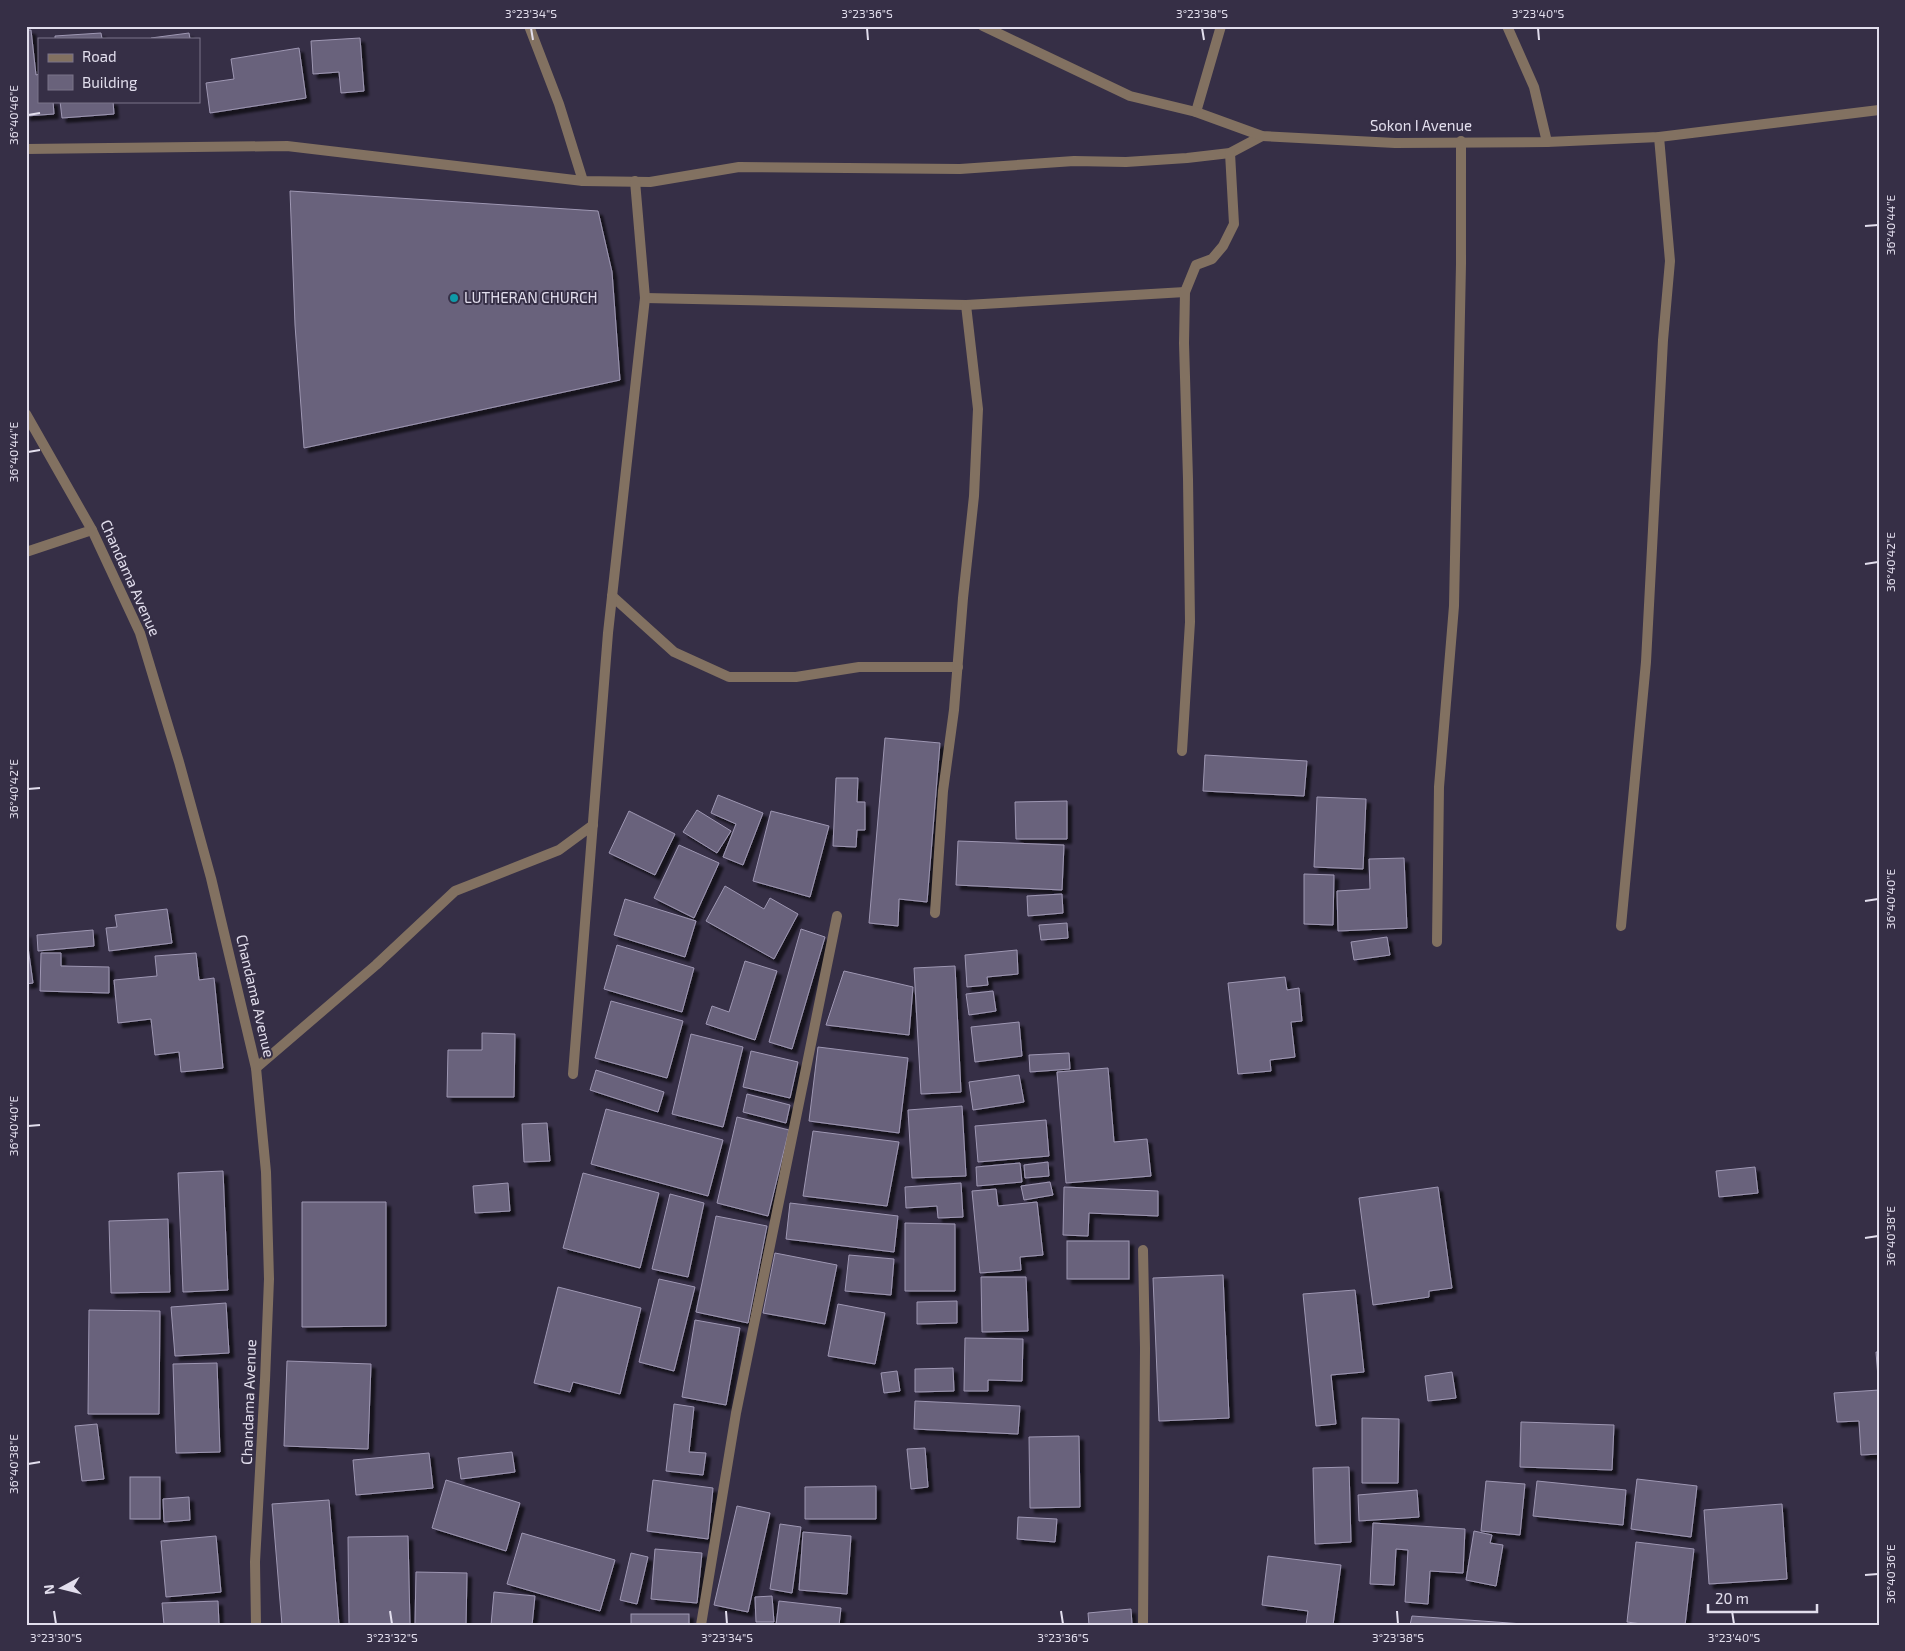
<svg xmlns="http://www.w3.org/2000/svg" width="1905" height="1651" font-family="'Exo 2',sans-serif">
  <defs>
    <filter id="shadow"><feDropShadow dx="4.5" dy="4.5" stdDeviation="1" flood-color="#0009"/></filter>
  </defs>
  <rect width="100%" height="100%" fill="#362f46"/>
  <g fill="#69627b" stroke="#9e97b3" filter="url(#shadow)">
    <polygon points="26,30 31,30 36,75 39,74 39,101 53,101 54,114 26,116"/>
    <polygon points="101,33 102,39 55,39 55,36"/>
    <polygon points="189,33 190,39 151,39 151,38"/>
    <polygon points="360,38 364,91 341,93 339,72 313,74 311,41"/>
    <polygon points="299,48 306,98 210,113 206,83 234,79 231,59"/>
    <polygon points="60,101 113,101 114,114 62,118"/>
    <polygon points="290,191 598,211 612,272 620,380 304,448 295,325"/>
    <polygon points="885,738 940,743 927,902 899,899 898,926 869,923"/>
    <polygon points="1205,755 1307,761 1304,796 1203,791"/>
    <polygon points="836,778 858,778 857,802 865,802 865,830 857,830 856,847 833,846"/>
    <polygon points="718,795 763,813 743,865 723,857 736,824 711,813"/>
    <polygon points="1317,797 1366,799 1363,869 1314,867"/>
    <polygon points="1067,801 1067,839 1016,839 1015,802"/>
    <polygon points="697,810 731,831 717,853 683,832"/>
    <polygon points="629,811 675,834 655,875 609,853"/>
    <polygon points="771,811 829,826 810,897 753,881"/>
    <polygon points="958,841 1064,845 1062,890 956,885"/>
    <polygon points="679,845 719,863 694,918 654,898"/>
    <polygon points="1404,858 1407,928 1338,931 1337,891 1370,889 1369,859"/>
    <polygon points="1304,874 1334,875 1333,925 1304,924"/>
    <polygon points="725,886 764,909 770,898 798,914 774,959 706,921"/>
    <polygon points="1062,894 1063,913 1028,916 1027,896"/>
    <polygon points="625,899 696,921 685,957 614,935"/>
    <polygon points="167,909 172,943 109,951 106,928 117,927 115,915"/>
    <polygon points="1067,923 1068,938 1041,940 1039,925"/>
    <polygon points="801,929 825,937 792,1049 769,1042"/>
    <polygon points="93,930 94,946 38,951 37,935"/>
    <polygon points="26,933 33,983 26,984"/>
    <polygon points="1387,937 1390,955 1354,960 1351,942"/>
    <polygon points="617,945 694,968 682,1012 604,989"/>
    <polygon points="1017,950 1018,974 987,977 988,985 967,987 965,955"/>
    <polygon points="41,953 61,953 61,966 109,967 109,993 40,991"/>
    <polygon points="196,953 199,980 214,978 223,1068 181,1072 179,1052 155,1055 151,1019 118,1023 114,980 157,976 155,956"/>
    <polygon points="745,961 777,971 755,1040 706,1024 712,1006 729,1012"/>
    <polygon points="955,966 961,1092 921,1094 914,968"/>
    <polygon points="844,971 913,987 909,1035 826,1025"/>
    <polygon points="1285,977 1287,990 1299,988 1302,1021 1291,1022 1295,1057 1270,1060 1271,1071 1238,1074 1228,983"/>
    <polygon points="993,991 996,1011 969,1015 966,994"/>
    <polygon points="611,1001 683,1021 667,1078 595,1058"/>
    <polygon points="1019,1022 1022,1056 975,1062 971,1027"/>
    <polygon points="482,1033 515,1034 514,1097 447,1097 448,1050 482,1050"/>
    <polygon points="691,1034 743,1047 723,1127 672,1114"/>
    <polygon points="818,1047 908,1058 899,1133 809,1121"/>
    <polygon points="751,1051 798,1062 790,1098 743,1087"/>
    <polygon points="1069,1053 1070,1069 1030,1072 1029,1055"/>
    <polygon points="1108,1068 1114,1142 1147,1139 1151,1176 1066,1183 1057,1072"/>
    <polygon points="596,1070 664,1092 658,1112 590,1090"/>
    <polygon points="1019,1075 1024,1102 973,1110 969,1082"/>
    <polygon points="747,1094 790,1105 786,1123 743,1112"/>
    <polygon points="962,1106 966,1176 912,1178 908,1110"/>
    <polygon points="606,1109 723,1140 708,1196 591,1164"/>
    <polygon points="737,1117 789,1130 768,1216 717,1203"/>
    <polygon points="1046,1120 1049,1156 978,1162 975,1126"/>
    <polygon points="547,1123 550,1161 524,1162 522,1124"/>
    <polygon points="813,1131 899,1142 887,1206 803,1196"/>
    <polygon points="1048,1162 1049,1176 1025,1178 1024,1165"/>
    <polygon points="1020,1163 1022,1182 977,1186 976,1167"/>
    <polygon points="1755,1167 1758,1193 1719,1197 1716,1171"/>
    <polygon points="223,1171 228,1290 183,1292 178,1173"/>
    <polygon points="583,1173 659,1193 640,1268 563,1248"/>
    <polygon points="1050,1182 1053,1195 1024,1200 1021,1186"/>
    <polygon points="508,1183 510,1211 475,1213 473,1186"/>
    <polygon points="961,1183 963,1217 938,1218 937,1206 906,1208 905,1187"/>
    <polygon points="1064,1187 1158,1191 1158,1216 1089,1213 1088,1236 1063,1235"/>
    <polygon points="1438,1187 1452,1288 1429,1291 1429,1297 1373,1305 1359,1198"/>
    <polygon points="996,1189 998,1206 1037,1202 1043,1255 1020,1257 1021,1270 980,1273 972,1191"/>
    <polygon points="670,1194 704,1203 688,1277 652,1269"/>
    <polygon points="302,1202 386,1202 386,1326 302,1327"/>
    <polygon points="790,1203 898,1216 894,1252 786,1239"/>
    <polygon points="716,1216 767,1226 748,1323 696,1312"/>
    <polygon points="168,1219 170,1292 111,1293 109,1221"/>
    <polygon points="905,1223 955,1224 955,1291 905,1291"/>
    <rect x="1067" y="1241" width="62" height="38"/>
    <polygon points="775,1253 837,1265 825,1324 763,1313"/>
    <polygon points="849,1255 894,1259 891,1295 845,1291"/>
    <polygon points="1223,1275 1229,1418 1159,1421 1153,1278"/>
    <polygon points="981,1277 1026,1277 1028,1331 982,1332"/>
    <polygon points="659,1279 695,1287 674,1371 639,1362"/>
    <polygon points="558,1287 641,1308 620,1394 573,1382 570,1392 534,1383"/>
    <polygon points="1355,1290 1364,1372 1331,1375 1336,1424 1316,1426 1303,1294"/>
    <polygon points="957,1301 957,1323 917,1324 917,1302"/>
    <polygon points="226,1303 229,1353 175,1356 171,1307"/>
    <polygon points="838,1304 885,1313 875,1364 828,1356"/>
    <polygon points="89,1310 160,1311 159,1414 88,1414"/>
    <polygon points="695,1320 740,1328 726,1405 682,1397"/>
    <polygon points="965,1338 1023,1339 1022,1381 988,1380 988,1391 964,1391"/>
    <polygon points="1876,1352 1879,1352 1879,1454 1861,1455 1859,1421 1837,1422 1834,1393 1879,1390"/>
    <polygon points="287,1361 371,1364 368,1449 284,1446"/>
    <polygon points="217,1363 220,1452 176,1453 173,1364"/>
    <polygon points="953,1368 954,1391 915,1392 915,1369"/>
    <polygon points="897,1371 900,1391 884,1393 881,1373"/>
    <polygon points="1452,1372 1456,1398 1428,1401 1425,1376"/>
    <polygon points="915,1401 1020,1406 1018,1434 914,1429"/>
    <polygon points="674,1404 694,1407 689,1452 706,1453 703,1475 666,1471"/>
    <polygon points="1362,1418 1399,1419 1398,1483 1362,1483"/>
    <polygon points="1521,1422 1614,1425 1612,1470 1520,1467"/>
    <polygon points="97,1424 104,1479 82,1481 75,1426"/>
    <polygon points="1079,1436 1080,1507 1030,1508 1029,1437"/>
    <polygon points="925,1448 928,1487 911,1489 907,1449"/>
    <polygon points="512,1452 515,1472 461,1479 458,1458"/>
    <polygon points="429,1453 433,1488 356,1495 353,1460"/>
    <polygon points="1349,1467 1351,1542 1315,1544 1313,1468"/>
    <rect x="130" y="1477" width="30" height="42"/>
    <polygon points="1637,1479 1697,1486 1691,1537 1631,1529"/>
    <polygon points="446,1480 520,1503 506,1551 432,1528"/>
    <polygon points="653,1480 713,1488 708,1539 647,1531"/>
    <polygon points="1486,1481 1525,1484 1520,1535 1481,1531"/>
    <polygon points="1537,1481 1626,1490 1623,1525 1533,1516"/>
    <polygon points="876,1486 876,1519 805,1519 805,1487"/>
    <polygon points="1417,1490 1419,1517 1359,1521 1358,1495"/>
    <polygon points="189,1497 190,1520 164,1522 163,1499"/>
    <polygon points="329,1500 339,1625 282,1625 272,1504"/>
    <polygon points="1782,1504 1787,1579 1709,1584 1704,1510"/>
    <polygon points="737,1506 770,1513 748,1612 714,1605"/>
    <polygon points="1018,1517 1057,1519 1055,1542 1017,1539"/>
    <polygon points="1373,1523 1465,1529 1463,1573 1430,1571 1428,1604 1405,1602 1408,1550 1396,1549 1394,1585 1370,1584"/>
    <polygon points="780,1524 801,1527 792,1593 770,1589"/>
    <polygon points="1474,1531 1492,1535 1490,1543 1503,1545 1496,1586 1466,1580"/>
    <polygon points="803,1532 851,1536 847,1594 799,1590"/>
    <polygon points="522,1533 615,1560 600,1611 507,1584"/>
    <polygon points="216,1536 221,1592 166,1597 161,1541"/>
    <polygon points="408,1536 410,1625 349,1625 348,1537"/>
    <polygon points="1636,1542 1694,1549 1685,1625 1649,1625 1627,1622"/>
    <polygon points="655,1549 702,1553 697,1603 651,1599"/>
    <polygon points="631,1553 648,1557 637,1604 620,1600"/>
    <polygon points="1268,1556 1341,1565 1333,1625 1306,1625 1308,1611 1262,1605"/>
    <polygon points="416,1572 467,1573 466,1625 415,1625"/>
    <polygon points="494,1592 535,1596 532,1625 491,1625"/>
    <polygon points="772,1596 774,1622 756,1622 755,1597"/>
    <polygon points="218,1601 219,1625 164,1625 162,1603"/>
    <polygon points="779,1601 841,1608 839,1625 776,1625"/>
    <polygon points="1131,1609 1132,1625 1089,1625 1088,1613"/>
    <rect x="631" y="1614" width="58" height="11"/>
    <polygon points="1412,1616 1537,1625 1410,1625"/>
  </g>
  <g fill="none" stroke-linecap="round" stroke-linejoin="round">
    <g stroke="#827161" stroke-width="10">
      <polyline points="1507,26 1534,87 1547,142"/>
      <polyline points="1196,112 1221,26"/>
    </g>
    <g stroke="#827161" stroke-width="10">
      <polyline points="529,26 559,104 583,181"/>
      <polyline points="26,149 287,146 583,181 650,182 739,167 960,169 1074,161 1126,162 1187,158 1230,153 1262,136"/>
      <polyline points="645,298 966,305 1185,292"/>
      <polyline points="26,552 92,530"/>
      <polyline points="612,596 674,652 729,677 796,677 859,667 958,667"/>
      <polyline points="1182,751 1190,622 1188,479 1184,343 1185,292 1196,265 1212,259 1223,246 1234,224 1230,153"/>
      <polyline points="935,913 943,791 954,710 963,598 974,496 978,409 966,305"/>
      <polyline points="1621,926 1646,662 1663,340 1670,261 1659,137"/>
      <polyline points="1437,942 1439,787 1454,606 1461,264 1461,141"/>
      <polyline points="256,1068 376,965 455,891 559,850 593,825"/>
      <polyline points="573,1074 608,633 645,298 635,181"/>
      <polyline points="1143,1250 1145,1348 1143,1625"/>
      <polyline points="701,1625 736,1413 837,916"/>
    </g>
    <g stroke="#827161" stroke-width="10">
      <polyline points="983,26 1130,96 1196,112 1262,136 1395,143 1547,142 1659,137 1879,110"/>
      <polyline points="26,414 92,530 140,633 179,762 211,878 256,1068 266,1172 269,1279 265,1380 255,1562 256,1625"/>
    </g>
  </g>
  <path fill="none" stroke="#e2deed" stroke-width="2" d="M531 28 533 40M867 28 868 40M1202 28 1204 40M1538 28 1539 40M28 115 40 113M1865 226 1878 225M28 452 40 450M1865 564 1878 562M28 789 40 788M1865 901 1878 899M28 1126 40 1125M1865 1238 1878 1236M28 1464 40 1462M1865 1575 1878 1574M54 1611 56 1624M390 1611 392 1624M726 1611 727 1624M1061 1611 1063 1624M1397 1611 1398 1624M1732 1611 1734 1624"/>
  <circle fill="#0f9aa8" stroke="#362f46" stroke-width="2" cx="454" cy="298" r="5"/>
  <g text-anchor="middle" stroke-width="4" stroke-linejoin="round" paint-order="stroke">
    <g font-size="15" fill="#e2deed" stroke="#362f46">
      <text x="1421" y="131">Sokon I Avenue</text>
      <text transform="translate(130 578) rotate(66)" y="5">Chandama Avenue</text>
      <text transform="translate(255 996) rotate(77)" y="5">Chandama Avenue</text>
      <text transform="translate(249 1402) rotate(-88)" y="5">Chandama Avenue</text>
    </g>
    <g font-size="15" fill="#e2deed" stroke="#362f46" text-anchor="start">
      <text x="464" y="303">LUTHERAN CHURCH</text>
    </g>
  </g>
  <rect width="1905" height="1651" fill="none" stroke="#362f46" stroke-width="55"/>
  <rect x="38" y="38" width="162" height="65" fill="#362f46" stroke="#7b7589"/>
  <rect x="48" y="54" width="25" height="8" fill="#827161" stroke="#7b7589"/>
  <text x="82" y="62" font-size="15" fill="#e2deed">Road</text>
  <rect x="48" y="75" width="25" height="15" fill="#69627b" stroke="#7b7589"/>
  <text x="82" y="88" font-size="15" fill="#e2deed">Building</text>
  <g transform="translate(62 1588) rotate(263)" stroke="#362f46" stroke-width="4" paint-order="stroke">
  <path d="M0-4L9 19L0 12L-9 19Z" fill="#e2deed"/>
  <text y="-8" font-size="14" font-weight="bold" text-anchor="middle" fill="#e2deed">N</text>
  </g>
  <path d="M1708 1604v8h109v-8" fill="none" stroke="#e2deed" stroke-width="2.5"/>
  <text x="1715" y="1604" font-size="15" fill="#e2deed" stroke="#362f46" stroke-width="4" paint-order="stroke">20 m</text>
  <rect x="28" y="28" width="1850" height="1596" fill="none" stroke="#e2deed" stroke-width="2"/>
  <g font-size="12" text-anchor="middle" fill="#e2deed">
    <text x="531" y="18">3°23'34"S</text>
    <text x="867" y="18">3°23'36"S</text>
    <text x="1202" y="18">3°23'38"S</text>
    <text x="1538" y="18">3°23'40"S</text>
    <text transform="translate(14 115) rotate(-90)" y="4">36°40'46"E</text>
    <text transform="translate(1891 225) rotate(-90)" y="4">36°40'44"E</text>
    <text transform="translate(14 452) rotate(-90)" y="4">36°40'44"E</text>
    <text transform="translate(1891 562) rotate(-90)" y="4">36°40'42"E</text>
    <text transform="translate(14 789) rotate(-90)" y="4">36°40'42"E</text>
    <text transform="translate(1891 899) rotate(-90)" y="4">36°40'40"E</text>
    <text transform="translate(14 1126) rotate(-90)" y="4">36°40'40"E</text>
    <text transform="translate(1891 1236) rotate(-90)" y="4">36°40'38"E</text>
    <text transform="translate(14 1464) rotate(-90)" y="4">36°40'38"E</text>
    <text transform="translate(1891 1574) rotate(-90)" y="4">36°40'36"E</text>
    <text x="56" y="1642">3°23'30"S</text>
    <text x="392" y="1642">3°23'32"S</text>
    <text x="727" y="1642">3°23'34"S</text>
    <text x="1063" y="1642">3°23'36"S</text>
    <text x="1398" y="1642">3°23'38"S</text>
    <text x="1734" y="1642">3°23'40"S</text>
  </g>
</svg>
